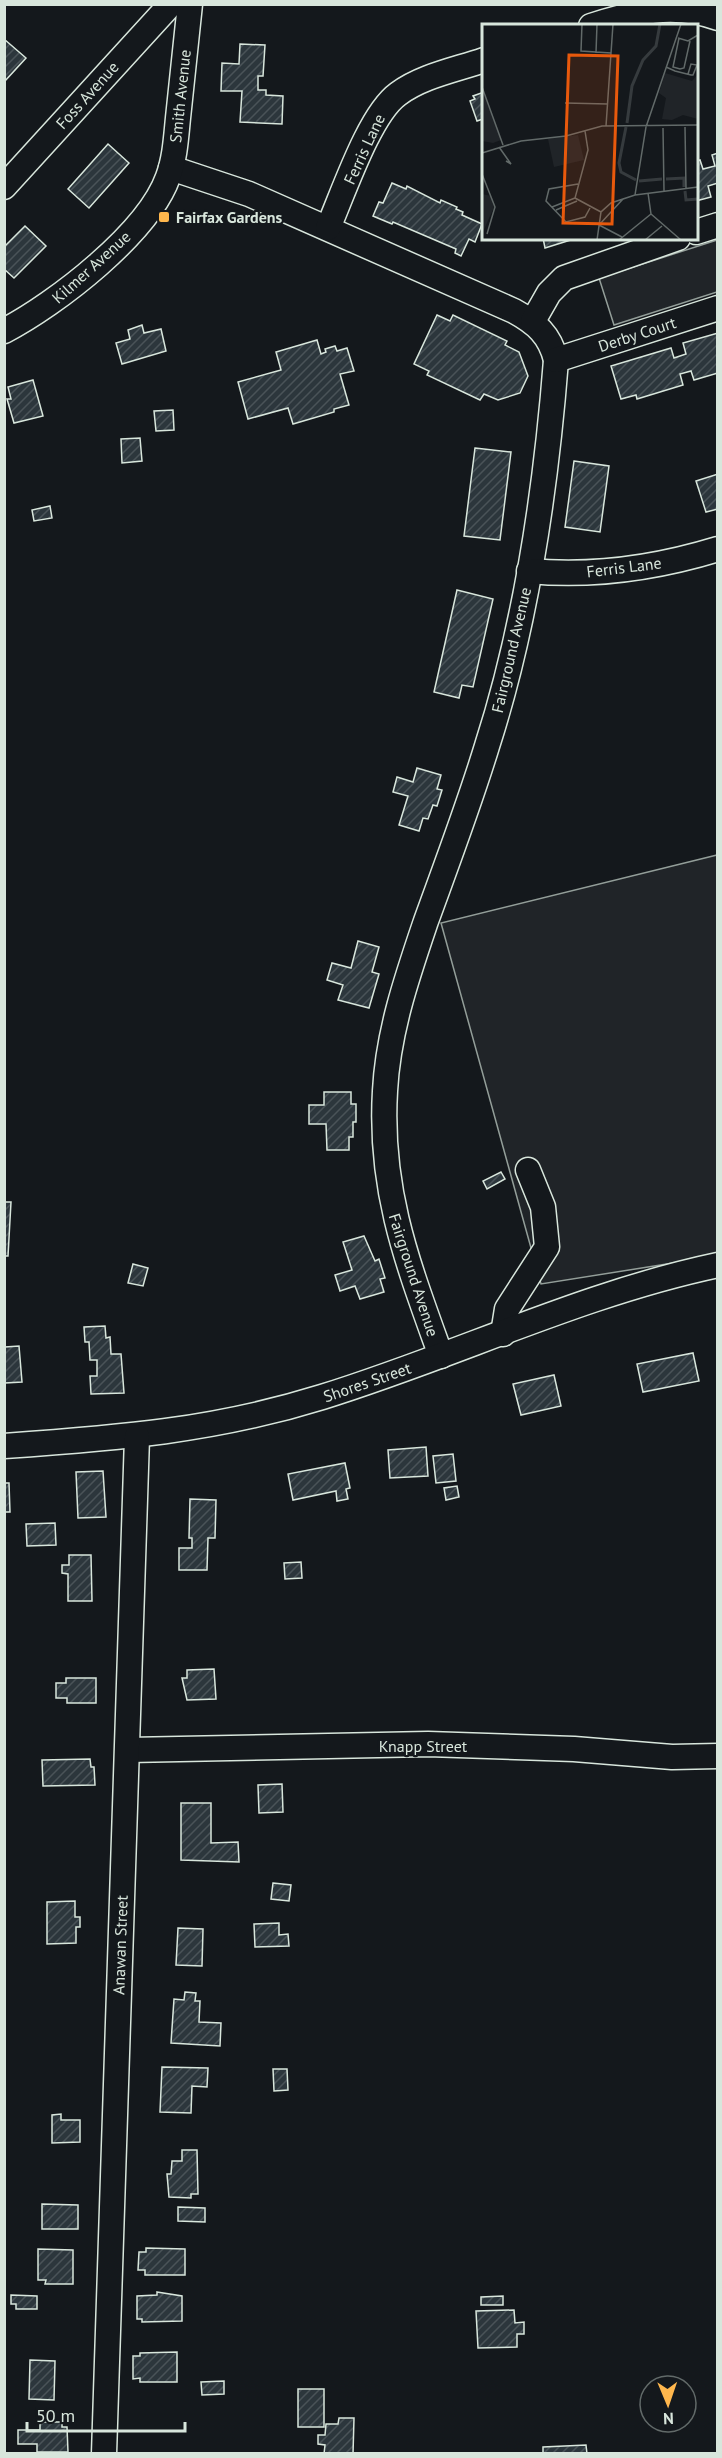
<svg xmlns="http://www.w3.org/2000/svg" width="722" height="2458" font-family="'PT Sans',sans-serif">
  <defs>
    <pattern id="building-hatch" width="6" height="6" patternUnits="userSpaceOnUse" patternTransform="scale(1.5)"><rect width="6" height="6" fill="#2c363c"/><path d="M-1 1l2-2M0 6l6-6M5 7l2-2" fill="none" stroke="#4a5358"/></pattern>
  </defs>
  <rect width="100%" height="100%" fill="#14181c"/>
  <g fill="#202428" stroke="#939e99" stroke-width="1.5">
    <polygon points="717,240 717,292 614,325 599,278"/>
    <polygon points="717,855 717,1256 541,1284 441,923"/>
  </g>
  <g fill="url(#building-hatch)" stroke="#d8e6dc" stroke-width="1.5">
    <polygon points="4,39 26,58 4,82"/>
    <polygon points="240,44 265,45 263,76 258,76 258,90 266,90 266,95 283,96 282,124 240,122 242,91 221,91 222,63 239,64"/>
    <polygon points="484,92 484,121 483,119 477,121 470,101 475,99 473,96"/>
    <polygon points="108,144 129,163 89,208 68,189"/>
    <polygon points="718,153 718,183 708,186 711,197 696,201 696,161 700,160 703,169 715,166 712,155"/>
    <polygon points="392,183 406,189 407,186 440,203 441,200 457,207 456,209 463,212 462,215 482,224 475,242 469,239 461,256 455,253 456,249 393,222 392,224 373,216 379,202 383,203"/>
    <polygon points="25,226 46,246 14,278 4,269 4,247"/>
    <polygon points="543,238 577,238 545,248"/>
    <polygon points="437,315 450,321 453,315 507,341 505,345 519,352 528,376 520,393 498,400 484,394 480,400 427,375 429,371 414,364"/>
    <polygon points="142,325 144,333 161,329 166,351 122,364 116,343 130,339 128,330"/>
    <polygon points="718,333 718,373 694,380 691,371 680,374 683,385 637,399 636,395 621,399 611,366 671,348 674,358 686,354 683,343"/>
    <polygon points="317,340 321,354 326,352 325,349 335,346 337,351 347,348 354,371 340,374 349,405 334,409 334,412 293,424 288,408 248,419 238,382 281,370 276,352"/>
    <polygon points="33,380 43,416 14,423 7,399 11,399 8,387"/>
    <polygon points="173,410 174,430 156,431 154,411"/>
    <polygon points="140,438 142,461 122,463 121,439"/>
    <polygon points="475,448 511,452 500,540 464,536"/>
    <polygon points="574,461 609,466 600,532 565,527"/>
    <polygon points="718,474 718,509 706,512 696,481"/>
    <polygon points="50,506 52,518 34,521 32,510"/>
    <polygon points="457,590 493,599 473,687 462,685 459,698 434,692"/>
    <polygon points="417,768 441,775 437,789 442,790 437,806 433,805 428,819 423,818 419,831 399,825 408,796 393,792 397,777 413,782"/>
    <polygon points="358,941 379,947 372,972 379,974 369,1008 338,1000 343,985 327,980 332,963 351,968"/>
    <polygon points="324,1092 351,1092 351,1104 356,1104 356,1122 353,1122 353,1137 349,1137 349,1150 327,1150 326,1124 309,1124 309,1105 324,1105"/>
    <polygon points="501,1172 505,1179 487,1189 483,1181"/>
    <polygon points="4,1202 11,1202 8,1256 4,1256"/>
    <polygon points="364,1236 375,1261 379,1259 385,1278 380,1279 384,1292 360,1299 355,1286 340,1291 335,1275 352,1270 343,1242"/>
    <polygon points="133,1264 148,1268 143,1286 128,1283"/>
    <polygon points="105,1326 106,1338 110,1337 111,1354 121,1354 124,1393 91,1394 90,1376 97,1376 97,1360 90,1360 89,1342 85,1342 84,1327"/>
    <polygon points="19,1346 22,1382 5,1383 4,1386 5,1347"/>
    <polygon points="693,1353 699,1381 643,1392 637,1364"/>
    <polygon points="554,1375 561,1406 521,1415 513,1384"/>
    <polygon points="426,1447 428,1476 390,1478 388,1450"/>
    <polygon points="453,1454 456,1481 436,1483 433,1456"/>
    <polygon points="345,1463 350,1488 346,1489 348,1499 337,1501 336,1491 293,1500 288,1474"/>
    <polygon points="103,1471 106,1517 78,1518 76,1472"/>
    <polygon points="4,1483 9,1483 10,1512 4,1512"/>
    <polygon points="457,1486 459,1497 446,1500 444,1488"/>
    <polygon points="190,1499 216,1500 215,1538 208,1538 207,1570 179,1570 179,1548 192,1548 192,1538 189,1538"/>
    <polygon points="55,1523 56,1545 27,1546 26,1524"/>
    <polygon points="69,1555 91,1555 92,1601 68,1601 68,1574 62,1573 62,1565 69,1565"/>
    <polygon points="301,1562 302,1578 285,1579 284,1563"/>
    <polygon points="214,1669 216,1699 187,1700 182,1678 187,1678 187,1670"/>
    <polygon points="66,1678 96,1678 96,1703 67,1703 67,1698 56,1698 56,1683 66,1683"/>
    <polygon points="90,1759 91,1767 94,1767 95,1785 43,1786 42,1760"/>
    <polygon points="282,1784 283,1812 259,1813 258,1785"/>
    <polygon points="181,1803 211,1803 211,1843 238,1842 239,1862 181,1860"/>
    <polygon points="273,1883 291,1885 289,1901 271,1899"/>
    <polygon points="75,1901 75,1917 80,1917 80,1927 76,1927 76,1943 47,1944 47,1902"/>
    <polygon points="279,1923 279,1935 288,1934 289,1946 255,1947 254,1924"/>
    <polygon points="178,1928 203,1929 202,1966 176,1965"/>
    <polygon points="185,1992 196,1993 195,2001 200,2001 199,2022 221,2023 220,2046 171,2043 174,1999 184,2000"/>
    <polygon points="162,2067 208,2068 207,2087 192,2086 191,2113 160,2112"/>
    <polygon points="273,2069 287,2069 288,2090 274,2091"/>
    <polygon points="61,2114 61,2120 80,2120 80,2142 52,2143 52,2115"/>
    <polygon points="182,2150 197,2150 198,2194 191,2194 191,2198 169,2197 167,2174 171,2174 172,2161 182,2161"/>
    <polygon points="42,2204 78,2205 78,2229 42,2229"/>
    <polygon points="178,2207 205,2208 205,2222 178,2221"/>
    <polygon points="146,2248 185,2249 185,2275 145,2275 145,2270 138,2270 139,2252 146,2252"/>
    <polygon points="38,2249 73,2250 73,2284 45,2284 46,2280 38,2280"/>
    <polygon points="157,2292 182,2296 182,2321 142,2322 142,2319 137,2319 137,2296 157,2295"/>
    <polygon points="11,2295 37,2296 37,2309 16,2309 16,2304 11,2304"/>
    <polygon points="503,2296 503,2305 481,2305 481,2297"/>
    <polygon points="514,2310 515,2323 524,2322 524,2334 517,2334 517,2347 478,2348 476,2311"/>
    <polygon points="177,2352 177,2382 140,2382 140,2378 133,2379 133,2356 140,2356 140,2353"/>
    <polygon points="30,2360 55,2361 54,2400 29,2399"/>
    <polygon points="224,2381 224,2394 202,2395 201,2382"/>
    <rect x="298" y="2389" width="26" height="38"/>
    <polygon points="339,2418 354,2418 353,2454 324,2454 325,2445 318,2444 318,2435 325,2435 326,2424 338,2424"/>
    <polygon points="40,2422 62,2422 62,2427 67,2427 68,2452 37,2452 37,2444 18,2444 18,2430 40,2430"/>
    <polygon points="586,2445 587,2454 543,2454 543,2447"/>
  </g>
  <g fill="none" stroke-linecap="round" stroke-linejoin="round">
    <g stroke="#d8e6dc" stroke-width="27">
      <g id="minor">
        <path d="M591 26C634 12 673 2 718 18"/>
        <path d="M171 168 249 194 514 311C536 323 550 335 556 360 546 489 527 622 487 746 469 805 447 863 426 921 407 977 388 1032 385 1091 379 1191 408 1264 441 1356"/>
        <polyline points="4,187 171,4"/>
        <path d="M328 228C343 194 369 115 398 94 422 76 455 70 484 60"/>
        <polyline points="696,232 718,225"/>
        <polyline points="533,321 549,293 564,278 678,238"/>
        <path d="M4 331C56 304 148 233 168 177 175 158 176 138 178 118 182 80 186 42 190 4"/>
        <polyline points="556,360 718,308"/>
        <path d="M529 571C593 577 656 568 718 549"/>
        <polyline points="503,1334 507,1309 547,1247 543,1207 528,1170"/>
        <path d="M4 1446C117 1438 213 1431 322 1397 455 1356 581 1294 718 1265"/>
        <polyline points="128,1750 428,1744 574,1749 672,1757 718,1756"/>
        <polyline points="104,2454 137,1437"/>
      </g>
    </g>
    <use href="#minor" stroke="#14181c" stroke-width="24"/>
  </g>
  <rect fill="#ffb74d" stroke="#14181c" stroke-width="2" x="158" y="211" width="12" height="12" rx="3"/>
  <g text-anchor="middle" stroke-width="4.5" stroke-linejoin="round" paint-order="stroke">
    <g font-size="16" fill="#d8e6dc" stroke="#14181c">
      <text transform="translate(87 95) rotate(-48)" y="6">Foss Avenue</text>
      <text transform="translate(180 96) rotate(-84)" y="6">Smith Avenue</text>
      <text transform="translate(364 149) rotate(-65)" y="6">Ferris Lane</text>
      <text transform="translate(91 267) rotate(-42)" y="6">Kilmer Avenue</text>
      <text transform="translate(637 334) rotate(-18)" y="6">Derby Court</text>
      <text transform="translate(624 567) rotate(-7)" y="6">Ferris Lane</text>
      <text transform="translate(511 650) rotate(-77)" y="6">Fairground Avenue</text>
      <text transform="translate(414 1275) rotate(72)" y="6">Fairground Avenue</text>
      <text transform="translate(367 1382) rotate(-19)" y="6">Shores Street</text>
      <text x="423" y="1752">Knapp Street</text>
      <text transform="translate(120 1945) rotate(-88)" y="6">Anawan Street</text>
    </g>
    <g font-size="16" font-weight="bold" fill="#d8e6dc" stroke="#14181c" text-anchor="start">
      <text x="176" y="223">Fairfax Gardens</text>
    </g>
  </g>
  <g transform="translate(482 24)">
    <rect width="216" height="216" fill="#14181c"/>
    <path d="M0 65 19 116 11 119 0 117ZM0 170 9 172 12 183 0 210Z" fill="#202428"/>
    <path d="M183 49 210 57 216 50V95L201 91 190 96 180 95 184 74 177 69Z" fill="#202428"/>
    <path d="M96 111 102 136 72 143 66 115Z" fill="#202428"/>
    <path fill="none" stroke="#363b3e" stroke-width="3" d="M145 99 150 62 161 36 174 22 178 0M144 103 137 139 139 148 154 156M184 155 202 154V163M157 157 180 155M203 167 204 176 216 175"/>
    <path fill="none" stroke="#626a69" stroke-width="1.5" d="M100 0 99 27 129 29M196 14 206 17 216 11M197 14 191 43 198 45 202 44 208 17M114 29 115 0M184 43 193 47 209 51H211L215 41 209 40 206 50M0 63 21 121M83 79 126 80M124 102 131 0M203 103 204 165M181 104 182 167M103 107 106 126 93 174 119 188M17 123 29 140 24 137M0 129 39 117 84 112 120 102 216 101M0 150 13 183 5 210M96 160 67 165 64 177 84 198 103 193 108 184M166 169 169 190M153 171 164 103 199 0M70 183 93 174M74 186 95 177M169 190 199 216M140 213 117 201 141 175M115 216 119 188 129 179 153 171 216 163M137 216 169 190M163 216 180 202"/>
    <path fill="#e8590c" fill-opacity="0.15" stroke="#e8590c" stroke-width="3" d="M87 31 136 32 130 200 81 199Z"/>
    <rect width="216" height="216" fill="none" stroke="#d8e6dc" stroke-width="3"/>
  </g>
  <rect width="722" height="2458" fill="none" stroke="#d8e6dc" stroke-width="12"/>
  <g transform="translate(668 2404) rotate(178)"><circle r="28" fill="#14181c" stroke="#626a69" stroke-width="1.5"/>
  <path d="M0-4.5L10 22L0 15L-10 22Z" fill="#ffb74d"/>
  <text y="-9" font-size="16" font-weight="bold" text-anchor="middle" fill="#d8e6dc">N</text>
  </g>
  <path d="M27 2422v9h158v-9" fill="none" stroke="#d8e6dc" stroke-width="3"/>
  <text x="36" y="2422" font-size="18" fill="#d8e6dc" stroke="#14181c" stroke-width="4.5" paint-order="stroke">50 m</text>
</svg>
